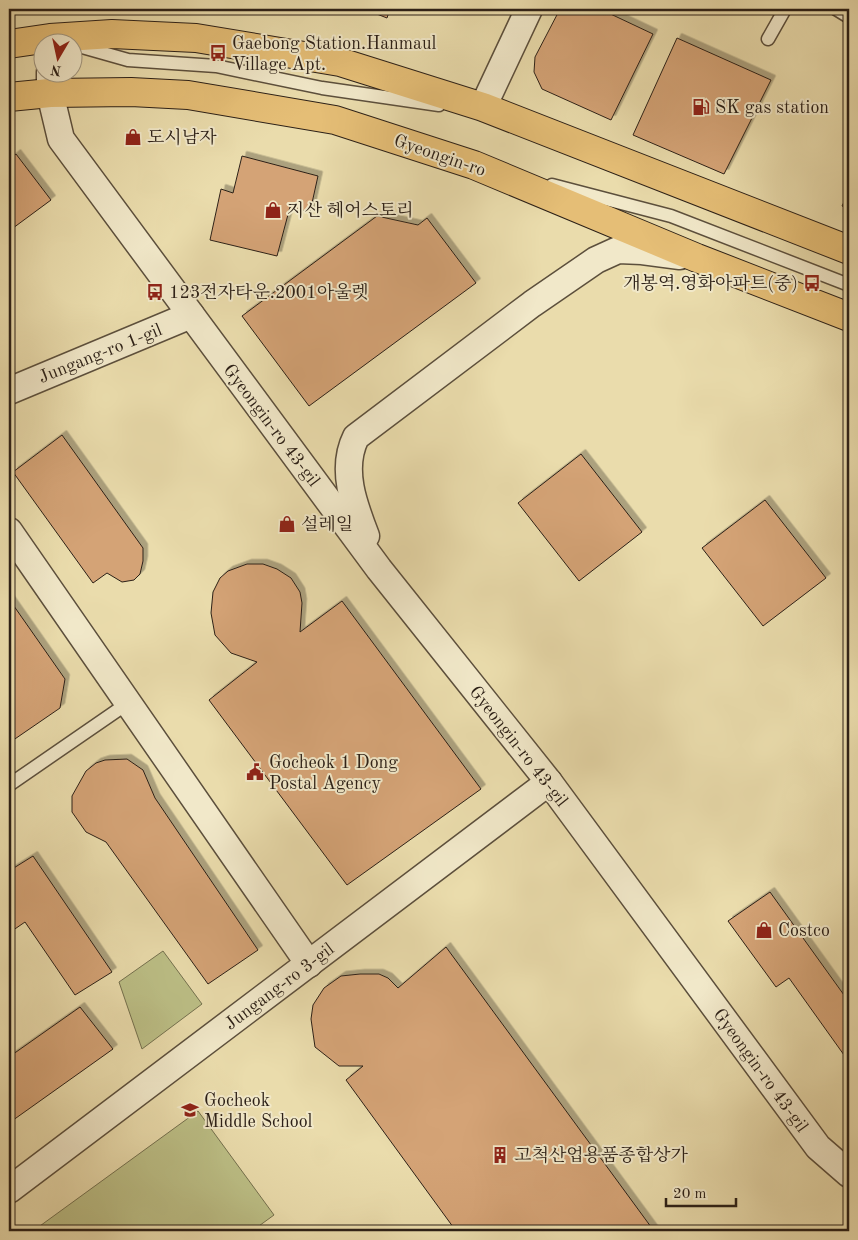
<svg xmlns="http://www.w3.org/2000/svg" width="858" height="1240" font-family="'Old Standard TT','Noto Serif KR',serif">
  <defs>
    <filter id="shadow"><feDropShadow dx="4.5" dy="-4.5" stdDeviation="0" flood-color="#0004"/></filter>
  </defs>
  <rect width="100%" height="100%" fill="#eadcac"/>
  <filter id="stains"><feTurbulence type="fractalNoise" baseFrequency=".004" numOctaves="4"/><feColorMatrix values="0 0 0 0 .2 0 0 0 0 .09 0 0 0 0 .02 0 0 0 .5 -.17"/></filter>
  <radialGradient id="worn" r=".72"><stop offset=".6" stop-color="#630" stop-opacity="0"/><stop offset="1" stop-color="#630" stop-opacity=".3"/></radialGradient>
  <g fill="#bcbf86" stroke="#74704e">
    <polygon points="163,951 202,1004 142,1049 119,982"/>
    <polygon points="198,1111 274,1215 252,1231 33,1231"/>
  </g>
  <g fill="#d4a376" stroke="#2c2017" filter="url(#shadow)">
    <polygon points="364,9 390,9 387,18"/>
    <polygon points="560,9 600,9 653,34 611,120 542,89 534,72 535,57"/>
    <polygon points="677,38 771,80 724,174 633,135"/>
    <polygon points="16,154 51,200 9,231 9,160"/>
    <polygon points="242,156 318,176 310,212 290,207 277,256 210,240 221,189 233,193"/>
    <polygon points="849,192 849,209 842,206"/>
    <polygon points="377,216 418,225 427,218 476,283 309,406 242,316"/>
    <polygon points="62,435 143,548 143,561 140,574 134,580 122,582 107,573 93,583 13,472"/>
    <polygon points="581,454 642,532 579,581 518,503"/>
    <polygon points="765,500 826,578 763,626 702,548"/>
    <polygon points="247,564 263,564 277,569 291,578 300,592 302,603 300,632 342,601 481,789 347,885 209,700 257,662 231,653 215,635 211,613 213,592 220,578 228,571"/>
    <polygon points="9,599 65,679 60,708 9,743"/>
    <polygon points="127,759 143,770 155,798 258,950 208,984 106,842 86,832 72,812 72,796 86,771 96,763 105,760"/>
    <polygon points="849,854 849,916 847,916 844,890 848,889 845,855"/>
    <polygon points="33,856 112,972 75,995 25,922 9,933 9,871"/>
    <polygon points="770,892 849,1002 849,1062 789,978 776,987 728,921"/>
    <polygon points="446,947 654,1231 456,1231 346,1080 363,1066 339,1066 315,1047 311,1019 313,1005 324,988 341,976 360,974 379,974 388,978 398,988"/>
    <polygon points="80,1007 113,1049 9,1123 9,1057"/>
  </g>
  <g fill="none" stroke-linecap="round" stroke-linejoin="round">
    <g stroke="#5c4f3c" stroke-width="15">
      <g id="service">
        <polyline points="836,9 849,17"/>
        <polyline points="768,39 785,9"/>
        <polyline points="75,45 128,60 216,66 322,88 439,105"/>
        <polyline points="552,185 671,216 849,285"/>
        <polyline points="9,785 128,703"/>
      </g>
    </g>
    <g stroke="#5c4f3c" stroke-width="29">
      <g id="minor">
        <polyline points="50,72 50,93 61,139 379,569 549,782 818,1147 849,1174"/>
        <polyline points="483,107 529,9"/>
        <polyline points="9,391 191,315"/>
        <polyline points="9,531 309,964"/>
        <path d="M366 536C354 505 340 469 356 437L532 304 596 260 618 250 642 251 680 256"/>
        <polyline points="9,1190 549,782"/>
      </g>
    </g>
    <g stroke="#2c2017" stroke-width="30">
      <g id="primary">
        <polyline points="9,44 50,38 112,34 196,38 340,62 483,107 849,250"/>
        <polyline points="9,97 50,93 131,92 188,95 335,120 474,165 697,258 849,317"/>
      </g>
    </g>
    <use href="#service" stroke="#f1e8c9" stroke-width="12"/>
    <use href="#minor" stroke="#f1e8c9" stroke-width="26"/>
    <use href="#primary" stroke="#e5be76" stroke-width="28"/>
  </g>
  <defs>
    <g id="bus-bare" transform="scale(1.35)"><path d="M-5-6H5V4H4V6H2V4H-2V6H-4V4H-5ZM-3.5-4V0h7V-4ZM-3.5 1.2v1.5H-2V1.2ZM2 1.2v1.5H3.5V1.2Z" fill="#8f2418" stroke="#f1e8c9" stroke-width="2.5" paint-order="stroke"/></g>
    <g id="fuel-bare" transform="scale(1.35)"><path d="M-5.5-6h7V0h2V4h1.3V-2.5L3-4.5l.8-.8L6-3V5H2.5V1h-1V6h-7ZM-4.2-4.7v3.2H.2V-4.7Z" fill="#8f2418" stroke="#f1e8c9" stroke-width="2.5" paint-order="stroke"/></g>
    <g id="shop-bare" transform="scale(1.35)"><path d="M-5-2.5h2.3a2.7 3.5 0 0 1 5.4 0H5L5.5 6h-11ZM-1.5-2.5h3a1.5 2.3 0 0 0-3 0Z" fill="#8f2418" stroke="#f1e8c9" stroke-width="2.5" paint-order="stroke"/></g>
    <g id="civic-bare" transform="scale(1.35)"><path d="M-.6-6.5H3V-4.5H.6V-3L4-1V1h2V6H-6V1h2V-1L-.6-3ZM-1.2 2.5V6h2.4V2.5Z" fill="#8f2418" stroke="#f1e8c9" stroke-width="2.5" paint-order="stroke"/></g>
    <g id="school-bare" transform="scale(1.35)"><path d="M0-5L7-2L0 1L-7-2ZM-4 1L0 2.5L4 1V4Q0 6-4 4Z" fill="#8f2418" stroke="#f1e8c9" stroke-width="2.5" paint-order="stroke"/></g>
    <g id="building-bare" transform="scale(1.35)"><path d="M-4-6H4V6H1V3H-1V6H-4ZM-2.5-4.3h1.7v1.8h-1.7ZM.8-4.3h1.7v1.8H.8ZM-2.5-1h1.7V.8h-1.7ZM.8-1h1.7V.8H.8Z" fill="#8f2418" stroke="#f1e8c9" stroke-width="2.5" paint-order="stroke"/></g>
  </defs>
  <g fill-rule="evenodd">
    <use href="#bus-bare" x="218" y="53"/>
    <use href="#fuel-bare" x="701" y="107"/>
    <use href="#shop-bare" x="133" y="137"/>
    <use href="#shop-bare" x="273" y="210"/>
    <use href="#bus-bare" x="812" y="283"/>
    <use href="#bus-bare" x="155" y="292"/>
    <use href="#shop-bare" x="287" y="524"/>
    <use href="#civic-bare" x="255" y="772"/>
    <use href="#shop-bare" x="764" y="930"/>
    <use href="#school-bare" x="190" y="1110"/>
    <use href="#building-bare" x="500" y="1155"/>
  </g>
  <g text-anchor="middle" stroke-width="4" stroke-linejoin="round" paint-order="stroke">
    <g font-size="18" fill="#2c2017" stroke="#f1e8c9" text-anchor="start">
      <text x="232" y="49">Gaebong Station.Hanmaul<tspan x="232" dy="21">Village Apt.</tspan></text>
      <text x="715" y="113">SK gas station</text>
      <text x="147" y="143">도시남자</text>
      <text x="287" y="216">지산 헤어스토리</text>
      <text x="798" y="289" text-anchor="end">개봉역.영화아파트(중)</text>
      <text x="169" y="298">123전자타운.2001아울렛</text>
      <text x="301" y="530">설레일</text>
      <text x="269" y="768">Gocheok 1 Dong<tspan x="269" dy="21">Postal Agency</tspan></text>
      <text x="778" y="936">Costco</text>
      <text x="204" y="1106">Gocheok<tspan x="204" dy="21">Middle School</tspan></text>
      <text x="514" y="1161">고척산업용품종합상가</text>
    </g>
    <g font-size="18" fill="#2c2017" stroke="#f1e8c9">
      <text transform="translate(440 155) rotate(19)" y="6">Gyeongin-ro</text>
      <text transform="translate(100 353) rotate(-22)" y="6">Jungang-ro 1-gil</text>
      <text transform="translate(272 425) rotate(53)" y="6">Gyeongin-ro 43-gil</text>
      <text transform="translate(519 746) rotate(52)" y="6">Gyeongin-ro 43-gil</text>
      <text transform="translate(279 986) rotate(-37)" y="6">Jungang-ro 3-gil</text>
      <text transform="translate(761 1070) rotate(54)" y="6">Gyeongin-ro 43-gil</text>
    </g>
  </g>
  <rect width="858" height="1240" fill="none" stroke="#eadcac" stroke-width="30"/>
  <rect x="10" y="10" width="838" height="1220" fill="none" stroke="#2c2017" stroke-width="2.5"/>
  <rect x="15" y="15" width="828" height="1210" fill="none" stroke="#2c2017"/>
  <g transform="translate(58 58) rotate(189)"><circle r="24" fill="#f1e8c9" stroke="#a29882"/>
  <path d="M0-4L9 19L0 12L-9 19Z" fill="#8f2418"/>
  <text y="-8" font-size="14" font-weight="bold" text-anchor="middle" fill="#2c2017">N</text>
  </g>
  <path d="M666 1198v8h70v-8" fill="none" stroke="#2c2017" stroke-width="2.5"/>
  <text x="673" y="1198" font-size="15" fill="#2c2017" stroke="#f1e8c9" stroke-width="4" paint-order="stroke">20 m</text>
  <rect width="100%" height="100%" filter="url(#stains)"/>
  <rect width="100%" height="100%" fill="url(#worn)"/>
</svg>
